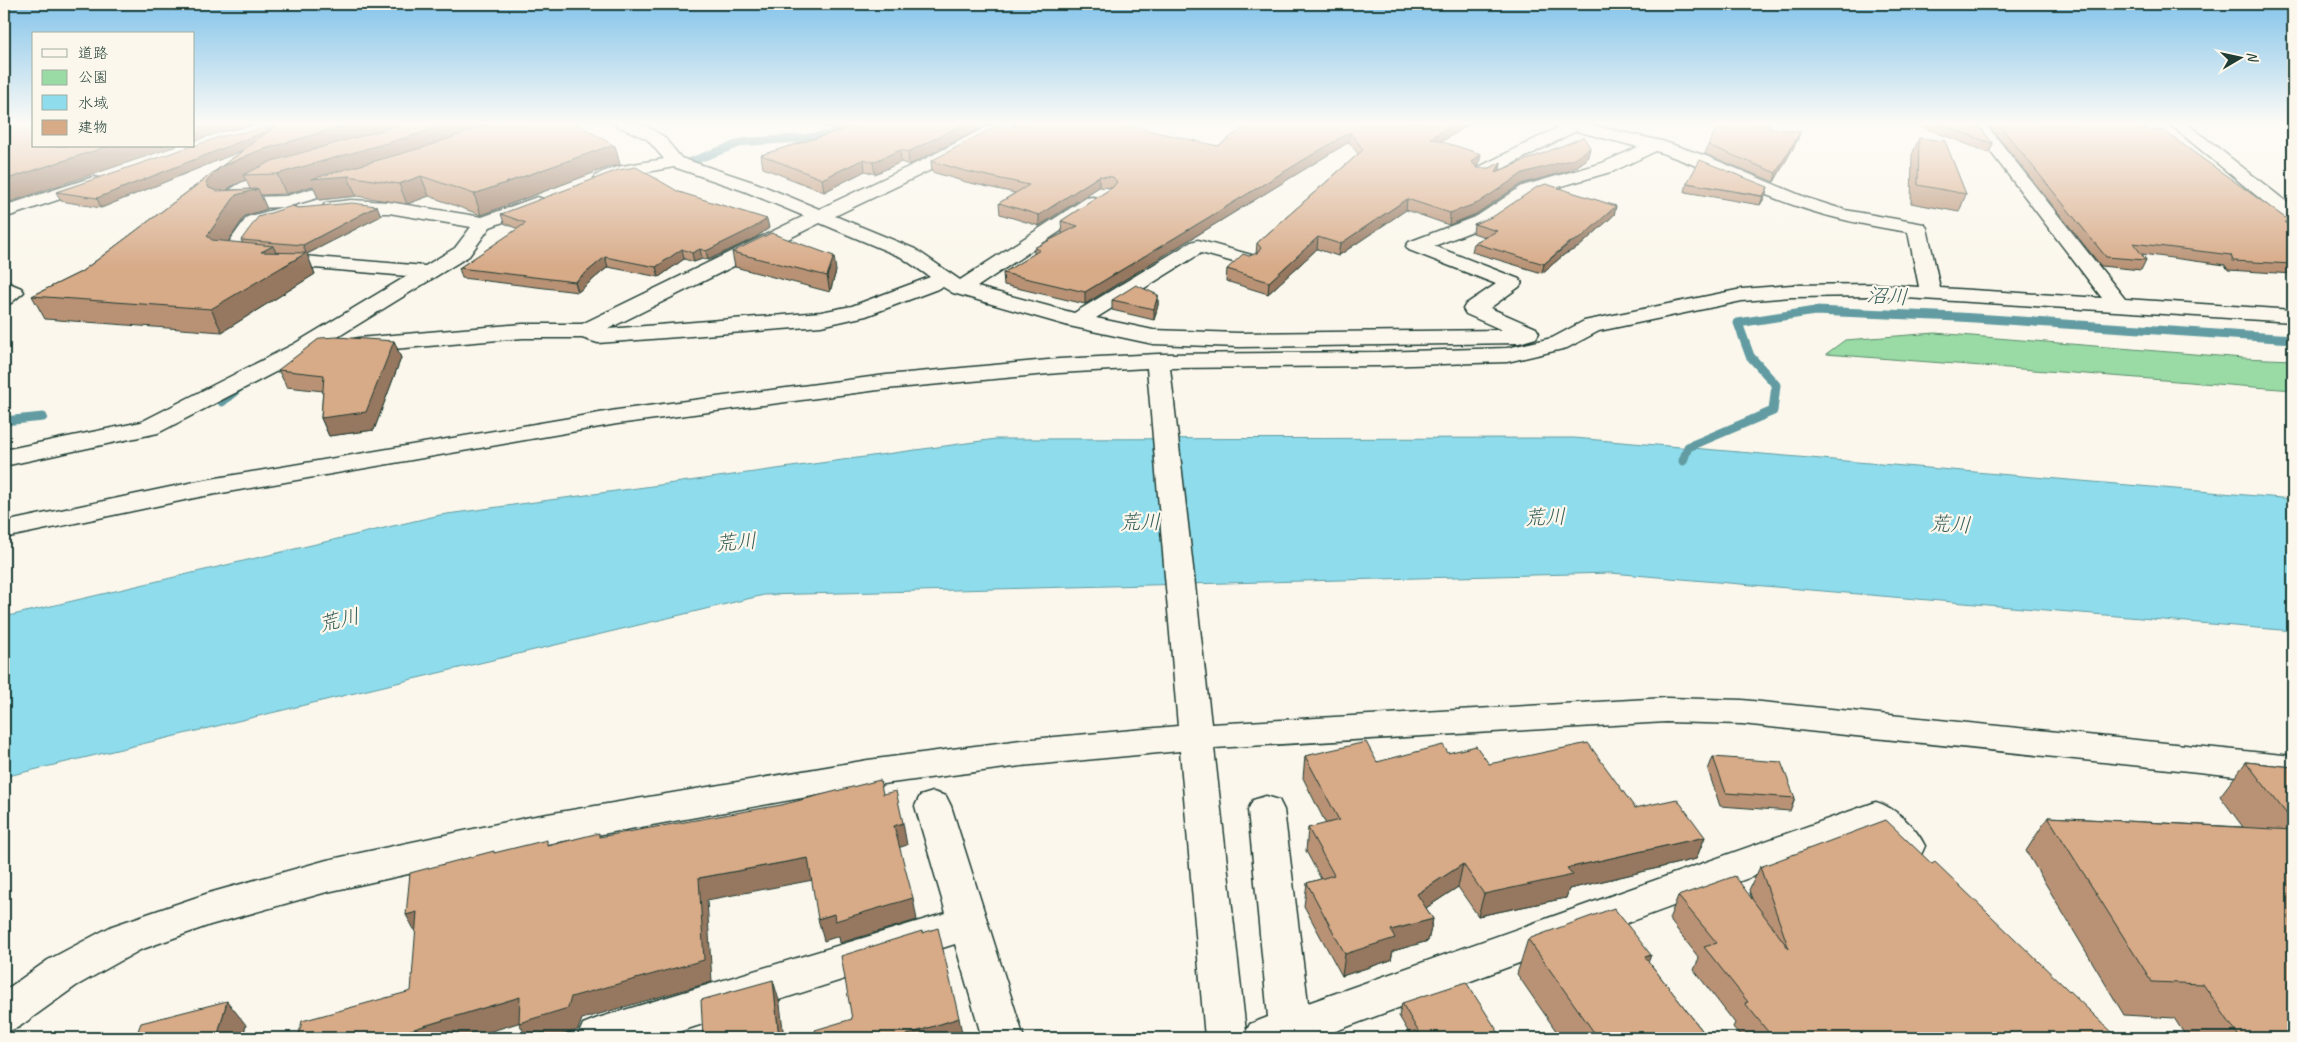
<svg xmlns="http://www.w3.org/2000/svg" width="2297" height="1042" font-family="Caveat,'Klee One',sans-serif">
  <rect width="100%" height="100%" fill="#fbf7ec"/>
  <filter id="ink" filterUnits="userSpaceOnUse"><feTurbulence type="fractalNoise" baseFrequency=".02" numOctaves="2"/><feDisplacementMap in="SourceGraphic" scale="10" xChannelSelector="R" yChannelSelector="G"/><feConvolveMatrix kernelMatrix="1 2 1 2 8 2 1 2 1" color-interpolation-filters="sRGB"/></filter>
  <g filter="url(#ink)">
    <polygon fill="#99daa5" stroke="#5c8c6c" points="1935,333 2243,358 2293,360 2293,390 1826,354 1845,340"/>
    <polygon fill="#8edcec" stroke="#629ca2" points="1574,438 2293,499 2293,631 1611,573 764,595 4,777 4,617 440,515 996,439"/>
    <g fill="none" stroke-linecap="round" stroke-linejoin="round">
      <polyline stroke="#629ca2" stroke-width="8" points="679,166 743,142 806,138 841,133"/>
      <g stroke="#629ca2" stroke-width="9">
        <polyline points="222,402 241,386"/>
        <polyline points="4,421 43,417"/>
        <polyline points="1683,461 1688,447 1773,411 1776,385 1750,356 1738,323 1815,311 1959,317 2293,339"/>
      </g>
      <g stroke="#1f3d34" stroke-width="3">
        <g id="minor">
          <path d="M613 122H636L645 125 664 137 681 158 756 183 819 209 923 160 996 122H1016L1014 125 935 168 835 216 915 249 960 280 1086 198 1092 197 1098 198 1101 202 1098 206 977 287 1074 313 1191 242 1198 240 1255 256 1258 260 1255 264 1248 266 1201 253 1096 318 1153 330 1239 333 1502 330 1466 314 1463 309 1466 304 1496 284 1409 250 1406 246 1409 242 1477 216 1522 186 1602 163 1638 147 1576 131 1487 177H1475L1472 173 1475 169 1559 127 1553 125 1551 122H1577L1662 141 1706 156 1807 198 1845 210 1924 224 1927 228 1940 288 2102 298 1968 122H1984L2125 299 2293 310V322L1873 296 1792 297 1742 301 1599 331 1567 348 1507 362 1379 366 1170 368 1211 724 1666 698 1742 700 2293 756V782L1742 724 1666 722 1214 748 1246 1032 1250 1024 1268 1017 1248 810 1253 800 1266 796 1279 800 1284 810 1308 1003 1876 802C1896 808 1916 827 1925 846L1920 857C1895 865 1887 850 1870 833L1317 1038H1205L1180 751 1021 766 868 786 530 847 327 892 210 925 140 950 76 986 19 1027 4 1033V991L48 960 112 926 209 893 327 860 530 817 868 760 1021 740 1178 726 1147 368 1059 373 886 389 617 424 199 497 4 538V522L199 481 617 410 886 375 1059 359 1158 354 1379 352 1507 348 1552 338 1584 321 1742 289 1792 285 1873 284 1919 287 1908 232C1870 226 1833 219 1796 206 1749 190 1704 167 1656 151L1614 171 1534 194 1491 224 1434 246 1519 279 1522 283 1519 287 1490 308 1536 328 1539 333 1536 338 1519 343 1239 347 1153 344 1069 326 953 293 943 287 866 316 821 326 598 343 582 338H523L358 352 350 350 347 345 350 340 358 338 523 324H582L804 216 744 191 674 167 620 177 603 183 597 182 594 178C603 166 649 162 664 159L647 139 615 125ZM820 223 901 257 930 277 852 306 821 312 608 329Z"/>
          <polygon points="2167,122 2185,122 2293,207 2293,222 2286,220"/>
          <path d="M283 168 289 169 292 173 289 177 259 188 243 197 286 196 353 177 359 178 362 182 359 186 290 206 295 207 297 211 295 215 261 225 242 251 425 266 455 248 471 227 389 213H332L325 211 323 207 325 203 351 200 389 202 482 217 537 197 543 199 546 203 543 207 490 227 469 256 310 354 158 433 4 466V450L141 422 294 344 407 276 222 260 219 256 247 217 283 207 226 209 220 207 217 203C231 183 260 173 283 168Z"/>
          <polygon points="93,177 99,178 102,182 99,186 4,218 4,206"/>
          <polygon points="4,281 21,288 24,292 11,303 4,305"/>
          <polygon points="933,792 946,796 951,806 1024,1038 982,1038 955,944 659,1038 577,1038 583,1024 598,1018 946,913 915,806 920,796"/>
        </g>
      </g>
      <use href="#minor" fill="#fbf7ec" fill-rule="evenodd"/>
    </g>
    <g fill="#b99275" stroke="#1f3d34" fill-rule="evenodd">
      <polygon points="808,122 979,122 979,129 909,165 901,162 875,174 865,171 824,192 763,168 761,155 839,131"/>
      <polygon points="1252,122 1474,122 1441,142 1479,165 1476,167 1477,168 1500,170 1590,148 1587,159 1572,170 1521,184 1476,214 1449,225 1406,210 1338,256 1317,249 1268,294 1226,281 1227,269 1256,254 1257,243 1358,154 1349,142 1085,304 1004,285 1003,273 1034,254 1034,248 1063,233 1062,233 1061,221 1112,188 1099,187 1039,226 1000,214 999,203 1015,193 966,182 932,172 931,161 1009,128 1218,146"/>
      <polygon points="1724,122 1769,122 1769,128 1800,132 1797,141 1774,182 1705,154 1708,145 1723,127"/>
      <polygon points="1910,122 1976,122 1993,144 1989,153"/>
      <polygon points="1986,122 2135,122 2291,222 2289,225 2293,229 2293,274 2228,270 2225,265 2142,254 2146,260 2141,270 2101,266"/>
      <path d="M275 126 615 146 620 165 609 167 481 215 429 196 407 204 356 196 319 200 313 186 286 194 261 195 267 209 245 216 228 242 243 243 241 240 298 208 377 206 381 216 307 254 315 274 222 332 45 319 32 296 81 272 243 150 101 208 61 201 56 192ZM246 180 250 189 227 190 230 187Z"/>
      <polygon points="1919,138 1966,194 1959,212 1911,203 1912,155"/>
      <polygon points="1687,183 1765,197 1760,205 1685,192"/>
      <polygon points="679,192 769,228 755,238 708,260 702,259 694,262 684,259 659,277 608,267 578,292 462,278 459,268 518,229 504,223 501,214"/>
      <polygon points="1616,206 1614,215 1579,247 1565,254 1542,273 1472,252 1474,243 1485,237 1473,233 1474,224"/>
      <polygon points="732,252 836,271 830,292 735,267"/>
      <polygon points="1158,295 1158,305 1154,320 1112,310 1112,300"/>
      <polygon points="394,341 401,358 374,430 329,436 321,418 323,391 287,387 278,370"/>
      <polygon points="1448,753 1489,764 1635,808 1705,837 1696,859 1569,889 1566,898 1478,916 1458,887 1426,908 1433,919 1428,941 1393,951 1391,960 1342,976 1304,906 1307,883 1321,879 1306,851 1308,828 1326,824 1303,778 1305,756 1377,762"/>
      <polygon points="1713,757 1795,798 1790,811 1720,806 1708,770"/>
      <polygon points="2246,762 2293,767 2293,1038 2187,1038 2174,1018 2124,1015 2026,851 2048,817 2243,827 2220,796"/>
      <polygon points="1932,864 2118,1038 1742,1038 1733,1027 1735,1023 1694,970 1699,958 1669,919 1678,896 1752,899 1749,890 1760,867"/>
      <polygon points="1528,939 1651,955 1648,961 1708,1038 1561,1038 1517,974"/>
      <polygon points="1402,1003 1502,1038 1412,1038 1399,1016"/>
    </g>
    <g fill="#96775f" stroke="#1f3d34">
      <polygon points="194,122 271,122 221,132 194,141"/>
      <polygon points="289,122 295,129 101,208 97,198"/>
      <polygon points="356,122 425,122 243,175 246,180 230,187 216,202 206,182 221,167 258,151"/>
      <polygon points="453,122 511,122 348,176 356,196 319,200 313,186 286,194 277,174"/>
      <polygon points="968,122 979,122 979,129 909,165 908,152"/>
      <polygon points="1458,122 1474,122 1429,149 1431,138"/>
      <polygon points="1350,132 1349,142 1085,304 1085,292"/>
      <polygon points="1800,132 1797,141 1774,182 1776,173"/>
      <polygon points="109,146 177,146 4,204 4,180"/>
      <polygon points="615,146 620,165 609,167 481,215 474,194 604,148"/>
      <polygon points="1590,148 1587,159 1572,170 1521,184 1476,214 1449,225 1450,213 1523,173"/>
      <polygon points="900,150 901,162 875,174 873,162"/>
      <polygon points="1481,154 1479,165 1470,173 1472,162"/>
      <polygon points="864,159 865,171 824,192 822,179"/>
      <polygon points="1501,162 1500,173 1496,172"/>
      <polygon points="421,176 429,196 407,204 399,184"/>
      <polygon points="1099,176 1099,187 1039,226 1039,215"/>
      <polygon points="1768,187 1765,197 1760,205 1763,196"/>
      <polygon points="258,189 267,209 245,216 218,257 207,236 236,195"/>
      <polygon points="1407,199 1406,210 1338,256 1340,244"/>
      <polygon points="377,206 381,216 307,254 315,274 222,332 211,309 261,252 273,246 283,267 306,253 303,245"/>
      <polygon points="1616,206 1614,215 1579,247 1565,254 1542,273 1544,264"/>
      <polygon points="767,219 769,228 755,238 708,260 706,251"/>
      <polygon points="1318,237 1317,249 1268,294 1269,282"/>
      <polygon points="682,249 684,259 659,277 656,267"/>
      <polygon points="700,249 702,259 694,262 692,253"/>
      <polygon points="834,256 836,271 830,292 827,276"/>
      <polygon points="605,257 608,267 578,292 575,282"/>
      <polygon points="1158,295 1158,305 1154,320 1154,309"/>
      <polygon points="394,341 401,358 374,430 329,436 321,418"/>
      <polygon points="903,823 907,845 898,848 894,826"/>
      <polygon points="1705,837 1696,859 1569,889 1566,898 1478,916 1484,894 1567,868"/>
      <polygon points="808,858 813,880 707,900 712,982 582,1019 578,1030 552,1038 527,1038 519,1023 699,878"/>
      <polygon points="1463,864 1458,887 1412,917 1417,894"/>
      <polygon points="913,898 917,920 840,943 839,936 824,941 818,919 834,914"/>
      <polygon points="417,912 419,938 406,915"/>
      <polygon points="1433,919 1428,941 1393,951 1391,960 1342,976 1345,954 1391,930"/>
      <polygon points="1651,955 1637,990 1645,957"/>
      <polygon points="773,980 780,1004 784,1038 779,1038"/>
      <polygon points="520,997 531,1019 469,1038 384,1038"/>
      <polygon points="227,1001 246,1025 243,1038 217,1038"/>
      <polygon points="959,1018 963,1038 906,1038 906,1035"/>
    </g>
    <g fill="#d7aa88" stroke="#1f3d34">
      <polygon points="4,122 34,122 34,146 109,146 4,180"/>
      <polygon points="281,122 356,122 258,151 221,167 206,182 209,188 217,191 258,189 236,195 207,236 212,240 273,246 261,252 306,253 211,309 32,296 81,272"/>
      <polygon points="407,122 453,122 412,136 277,174 243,175 272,161 383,130"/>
      <polygon points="495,122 574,122 615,146 604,148 474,194 421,176 399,184 348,176 311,179 425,147"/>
      <polygon points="847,122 968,122 908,152 900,150 873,162 864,159 822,179 761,155 858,125"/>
      <polygon points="1025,122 1113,122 1218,146 1252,122 1458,122 1431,138 1481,154 1472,162 1477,168 1490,168 1501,162 1496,172 1584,137 1590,148 1574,159 1523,173 1478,203 1450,213 1407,199 1340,244 1318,237 1269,282 1227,269 1243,254 1249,256 1257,253 1261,248 1257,243 1363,150 1350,132 1085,292 1003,273 1040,250 1034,248 1078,226 1061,221 1113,187 1117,182 1113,177 1099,176 1039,215 999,203 1029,185 965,171 931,161 998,125 1009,128"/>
      <polygon points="1725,122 1769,122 1769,128 1800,132 1776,173 1708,145 1718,126 1725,127"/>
      <polygon points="1935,122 1976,122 1993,144"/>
      <polygon points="1997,122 2135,122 2147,130 2164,131 2291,222 2284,222 2293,229 2293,264 2233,261 2231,255 2133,243 2146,260 2106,257"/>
      <polygon points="275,126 272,129 97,198 56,192 192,146 194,146 222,136 269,128"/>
      <polygon points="1919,138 1945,141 1966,194 1918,185"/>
      <polygon points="1700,160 1768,187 1763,196 1687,183"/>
      <polygon points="636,167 679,192 767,219 753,228 706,251 700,249 692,253 682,249 656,267 605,257 575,282 459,268 526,223 501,214 618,170"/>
      <polygon points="1546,184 1616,206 1581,238 1567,244 1544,264 1474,243 1497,231 1474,224 1494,216 1537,187"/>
      <polygon points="352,203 377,206 303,245 241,240 258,217 292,206 298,208"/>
      <polygon points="771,233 834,256 827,276 732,252"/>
      <polygon points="1136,285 1158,295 1154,309 1112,300"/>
      <polygon points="337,337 394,341 366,412 321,418 324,375 278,370 320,338"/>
      <polygon points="1366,742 1377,762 1443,745 1448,753 1476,746 1489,764 1588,743 1635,808 1677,799 1705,837 1567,868 1573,875 1484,894 1463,864 1417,894 1433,919 1391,930 1395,938 1345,954 1307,883 1334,875 1308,828 1339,820 1305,756"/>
      <polygon points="1713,757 1781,762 1795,798 1726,793"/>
      <polygon points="2246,762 2293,767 2293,822"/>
      <polygon points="880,780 883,794 896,791 903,823 894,826 913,898 835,921 834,914 818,919 808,858 699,878 704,960 571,997 568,1008 519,1023 520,997 384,1038 298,1038 302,1021 411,991 417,912 406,915 410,873 494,851 494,853 547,840 547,846 599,833 599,837 781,805"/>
      <polygon points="2048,817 2293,830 2293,1038 2240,1038 2203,984 2152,982"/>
      <polygon points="1886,820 1932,864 1935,862 2118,1038 1773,1038 1745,1003 1748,1002 1704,947 1717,943 1678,896 1735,876 1789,949 1760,867"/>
      <polygon points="1614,908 1651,955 1645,957 1708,1038 1598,1038 1528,939"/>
      <polygon points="938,928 959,1018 906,1035 906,1038 816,1038 815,1030 852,1019 841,956 922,931 922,933"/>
      <polygon points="773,980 779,1038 703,1038 701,1000"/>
      <polygon points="1466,982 1502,1038 1422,1038 1402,1003"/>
      <polygon points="227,1001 217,1038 129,1038 136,1036 141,1023"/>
    </g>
  </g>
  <linearGradient id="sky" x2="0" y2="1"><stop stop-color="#84c4ea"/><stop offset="0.46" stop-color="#fdfbf6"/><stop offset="1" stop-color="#fdfbf6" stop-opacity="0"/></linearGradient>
  <rect width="2297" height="268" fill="url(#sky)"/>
  <g text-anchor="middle" stroke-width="4.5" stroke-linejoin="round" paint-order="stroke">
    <g font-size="21" font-style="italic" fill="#355d59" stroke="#fbf7ec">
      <text transform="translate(1887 296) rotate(3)" y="7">沼川</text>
      <text transform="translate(1545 517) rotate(-2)" y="7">荒川</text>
      <text transform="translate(1140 522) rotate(-1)" y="7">荒川</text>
      <text transform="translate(1950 524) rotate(3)" y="7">荒川</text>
      <text transform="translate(736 542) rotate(-5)" y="7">荒川</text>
      <text transform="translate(339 620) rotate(-13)" y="7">荒川</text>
    </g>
  </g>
  <rect width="2297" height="1042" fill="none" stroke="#fbf7ec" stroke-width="20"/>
  <rect x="10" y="10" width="2277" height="1022" fill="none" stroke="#1f3d34" stroke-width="2" filter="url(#ink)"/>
  <rect x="32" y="32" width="162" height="115" fill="#fbf7ec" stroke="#a3ada2"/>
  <rect x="42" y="49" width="25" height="8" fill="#fbf7ec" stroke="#a3ada2"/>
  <text x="78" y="58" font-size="15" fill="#1f3d34">道路</text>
  <rect x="42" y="70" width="25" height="15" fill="#99daa5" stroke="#a3ada2"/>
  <text x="78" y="82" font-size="15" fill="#1f3d34">公園</text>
  <rect x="42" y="95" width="25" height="15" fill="#8edcec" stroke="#a3ada2"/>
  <text x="78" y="108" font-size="15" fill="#1f3d34">水域</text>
  <rect x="42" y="120" width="25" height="15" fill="#d7aa88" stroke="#a3ada2"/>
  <text x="78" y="132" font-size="15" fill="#1f3d34">建物</text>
  <g transform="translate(2240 58) rotate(81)" stroke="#fbf7ec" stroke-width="4" paint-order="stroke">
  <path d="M0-4L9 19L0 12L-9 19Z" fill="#1f3d34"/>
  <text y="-8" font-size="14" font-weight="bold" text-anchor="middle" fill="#1f3d34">N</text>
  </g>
</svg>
